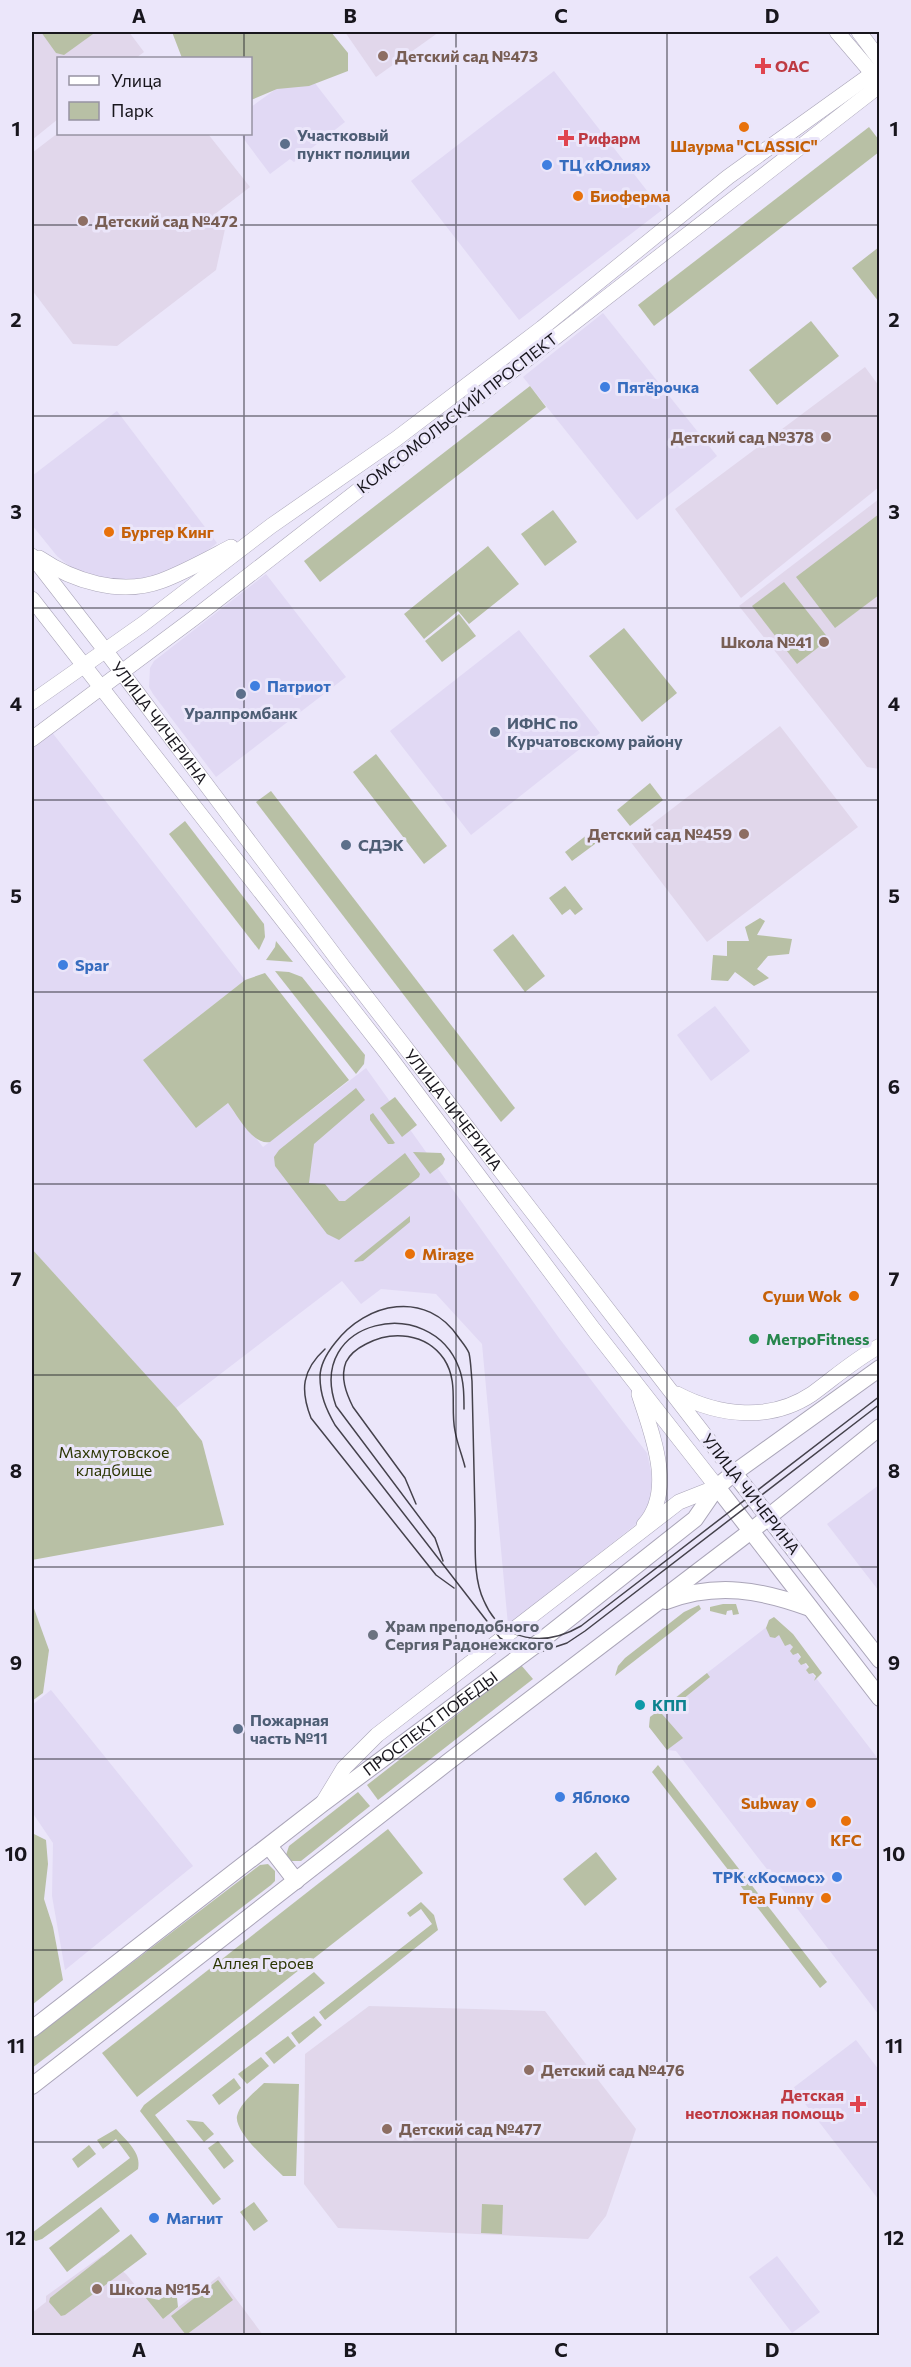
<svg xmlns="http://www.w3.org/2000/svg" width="911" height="2367" font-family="Commissioner,sans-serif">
  <rect width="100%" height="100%" fill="#ebe6fa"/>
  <g fill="#e1d9f4">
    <polygon points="304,69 345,122 294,162 290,159 270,174 240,134 250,134 251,107"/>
    <polygon points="554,71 662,210 519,320 411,181"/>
    <polygon points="603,313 717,456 637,520 523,377"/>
    <polygon points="117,411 217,543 195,560 172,573 122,582 95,579 73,569 57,556 32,525 32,476"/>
    <polygon points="266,574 346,677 216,777 153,694 149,687 150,668 154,661"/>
    <polygon points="519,630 600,733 471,835 390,731"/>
    <polygon points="51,731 245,980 143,1060 196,1127 228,1103 263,1147 366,1068 559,1338 647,1453 651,1471 652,1493 646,1511 639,1522 508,1625 482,1344 436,1294 381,1289 361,1304 342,1281 176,1408 32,1249 32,745"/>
    <polygon points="715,1006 750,1051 711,1081 677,1035"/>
    <polygon points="879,1485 879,1591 827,1524"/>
    <polygon points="773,1622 879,1760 879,2015 676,1751 667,1750 649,1727 650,1717"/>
    <polygon points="51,1690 193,1866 65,1970 52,1896 53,1843 32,1812 32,1705"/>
    <polygon points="856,2040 879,2070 879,2200 793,2088"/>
    <polygon points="777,2256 820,2312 792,2333 749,2277"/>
  </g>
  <g fill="#e1d7eb">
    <polygon points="32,32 129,32 144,52 136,58 58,58 58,119 32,140"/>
    <polygon points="345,32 439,32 376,77"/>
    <polygon points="58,133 208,134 250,187 215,214 225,229 216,270 117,346 73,344 32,290 32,153"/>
    <polygon points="865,367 879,386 879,487 741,598 675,509"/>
    <polygon points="879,499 879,769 867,767 739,606"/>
    <polygon points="780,726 858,827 707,942 630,841"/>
    <polygon points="369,2006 545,2011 636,2129 606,2216 588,2239 338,2228 304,2184 305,2054"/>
    <polygon points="103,2255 126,2274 163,2319 219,2276 263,2335 32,2336 32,2313 46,2302 46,2296"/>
  </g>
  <g fill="#b8c0a5">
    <polygon points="41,32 93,32 93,34 64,55 56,53"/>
    <polygon points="172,32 331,32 348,53 348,71 309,86 277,89 251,100 250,58 182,58"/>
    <polygon points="869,127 879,140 879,152 654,326 638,305"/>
    <polygon points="879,247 879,302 852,268"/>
    <polygon points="811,321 839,356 777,405 749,370"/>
    <polygon points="530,386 546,407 320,582 304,561"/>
    <polygon points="553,510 577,542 545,566 521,534"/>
    <polygon points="879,514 879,595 835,628 796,577"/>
    <polygon points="488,546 519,584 469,624 458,611 424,639 404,614"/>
    <polygon points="784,582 829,639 797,664 752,606"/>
    <polygon points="459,614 476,636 442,662 425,641"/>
    <polygon points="624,628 677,693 642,722 589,656"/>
    <polygon points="376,754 447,846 424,864 353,772"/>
    <polygon points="650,783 663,800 630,826 617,810"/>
    <polygon points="271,791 515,1108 501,1122 256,802"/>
    <polygon points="185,821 264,924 265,937 259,950 169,834"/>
    <polygon points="592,831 599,841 572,861 565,852"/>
    <polygon points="565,886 583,909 575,915 570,909 562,915 549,898"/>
    <polygon points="760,918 765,921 757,935 792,939 789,954 768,956 757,969 769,978 754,986 735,972 728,981 711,980 713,955 727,956 727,941 749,941 745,927"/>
    <polygon points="513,934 545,976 525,992 493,950"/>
    <polygon points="276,941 293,962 266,960 275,947"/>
    <polygon points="275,971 289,972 302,977 365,1055 364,1064 356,1074"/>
    <path d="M265 973 349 1080 270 1142C252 1145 238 1116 228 1103L196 1128 143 1060 245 980Z"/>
    <polygon points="356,1088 365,1100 314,1144 309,1183 325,1184 339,1201 345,1201 405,1153 420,1174 419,1177 339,1240 327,1234 275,1166 274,1157 279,1150"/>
    <polygon points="395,1097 417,1125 402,1137 380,1108"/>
    <polygon points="373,1113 395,1143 393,1144 388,1144 370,1120 370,1115"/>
    <polygon points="413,1152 441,1153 445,1159 443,1164 430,1174"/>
    <polygon points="410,1216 410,1222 363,1261 355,1262 354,1261"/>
    <polygon points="32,1249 176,1408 202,1441 224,1525 32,1560"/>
    <polygon points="32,1603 49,1650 43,1693 32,1701"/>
    <polygon points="723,1604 736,1604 739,1614 733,1615 732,1610 727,1611 726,1615 710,1611 710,1607"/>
    <polygon points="699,1605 701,1609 615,1676 618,1666 625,1658 684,1612"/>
    <polygon points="774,1617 793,1634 822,1673 814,1681 816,1676 813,1673 809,1674 806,1670 809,1667 806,1663 801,1665 798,1661 801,1657 798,1653 793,1655 790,1651 793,1647 790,1644 785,1646 779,1635 775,1638 770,1637 766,1628 769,1620"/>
    <polygon points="521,1665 533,1679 378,1800 367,1785"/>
    <polygon points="707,1673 710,1677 677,1704 674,1699"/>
    <polygon points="670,1702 672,1705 662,1714 683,1738 667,1750 649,1727 650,1717"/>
    <polygon points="658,1765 827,1982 820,1988 652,1772"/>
    <polygon points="358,1792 370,1806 301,1861 289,1861 286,1855 289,1846"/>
    <polygon points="388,1829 423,1873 137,2097 102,2053"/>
    <polygon points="32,1833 46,1840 48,1864 44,1899 53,1927 63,1980 32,2005"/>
    <polygon points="596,1852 617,1879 585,1906 563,1879"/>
    <polygon points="268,1864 275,1871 275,1881 271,1885 32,2068 32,2039 260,1865"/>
    <polygon points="421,1902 434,1915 438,1930 325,2020 319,2012 432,1924 421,1909 410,1917 407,1913"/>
    <polygon points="314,1972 325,1983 155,2115 221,2199 213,2205 140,2111 144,2105"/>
    <polygon points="314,2016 322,2025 299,2044 291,2033"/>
    <polygon points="288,2036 296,2046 274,2064 265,2053"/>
    <polygon points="261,2057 269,2066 247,2084 238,2074"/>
    <polygon points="234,2078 241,2088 219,2105 212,2095"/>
    <path d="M264 2083 299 2084 296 2176H283C271 2164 234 2132 237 2116 240 2103 255 2092 264 2083Z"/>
    <polygon points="186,2120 203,2122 214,2134 204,2142"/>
    <path d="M116 2129C126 2140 142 2153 138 2169L42 2239 36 2241 32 2239V2233L130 2158 116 2139 103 2149 97 2140Z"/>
    <polygon points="218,2141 234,2161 224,2169 208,2148"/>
    <polygon points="89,2145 96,2154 78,2168 72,2159"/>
    <polygon points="254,2202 268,2221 254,2231 240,2212"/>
    <polygon points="482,2204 503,2205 502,2234 481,2233"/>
    <polygon points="101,2207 120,2231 67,2272 49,2248"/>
    <polygon points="131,2234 147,2254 65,2315 61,2316 49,2302 50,2298"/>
    <polygon points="218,2280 233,2300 186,2335 171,2316"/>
    <polygon points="171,2292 177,2298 178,2307 163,2319 145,2297 159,2300"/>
  </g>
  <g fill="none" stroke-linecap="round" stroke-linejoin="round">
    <g stroke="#aaa5b8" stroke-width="16">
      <g id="secondary">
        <polyline points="837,32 878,80"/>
        <polyline points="859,32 880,60"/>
        <path id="s1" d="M32 556 105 650 344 968 734 1473"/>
        <path d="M39 558C73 581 120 596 161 581 185 572 208 559 231 547"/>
        <polyline points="32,599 389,1056 594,1330 717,1487 679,1502 377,1735 344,1768 324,1801"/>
        <polyline points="32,702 143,624 271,526 396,439 542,328 728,177 880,68"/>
        <polyline points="32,739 194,618 880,85"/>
        <path d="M639 1394C651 1432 676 1490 644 1525"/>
        <path d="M677 1394C719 1416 770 1422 812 1394 834 1378 855 1359 880 1346"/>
      </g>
    </g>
    <g stroke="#aaa5b8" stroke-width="18">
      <g id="primary">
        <polyline points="734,1473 880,1660"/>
        <polyline points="717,1487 880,1698"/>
        <path d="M666 1601C717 1582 761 1590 810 1608"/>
        <polyline points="269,1846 296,1881"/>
        <path id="s2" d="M32 2029 322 1804 542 1640 695 1519 717 1487 734 1473 880 1368"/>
        <polyline points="32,2086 448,1762 751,1531 880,1427"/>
      </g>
    </g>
    <use href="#secondary" stroke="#fff" stroke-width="15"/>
    <use href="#primary" stroke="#fff" stroke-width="16"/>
    <g stroke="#45424c" stroke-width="1.5">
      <path d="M325 1349C302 1370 300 1390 311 1418L436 1575 454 1588"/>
      <path d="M880 1396 581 1626C545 1647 502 1643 484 1601 472 1576 476 1542 475 1515 474 1470 473 1425 472 1381 471 1372 471 1362 469 1353 467 1348 462 1342 459 1338 427 1289 366 1302 335 1343 327 1353 320 1364 320 1377 320 1395 326 1409 335 1425L500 1638 519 1649 540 1652 567 1643 585 1631 880 1404"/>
      <path d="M416 1504 405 1478 353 1407C346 1393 340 1377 346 1362 350 1354 358 1348 366 1344 392 1330 426 1333 444 1359 459 1382 450 1407 455 1431 457 1443 462 1455 465 1467"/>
      <path d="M443 1561 435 1538 336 1406C305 1319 431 1292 459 1368 464 1381 464 1396 464 1409"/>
    </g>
  </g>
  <path fill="none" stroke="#18161d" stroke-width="1.5" stroke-opacity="0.55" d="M244 32V58M456 32V2336M667 32V2336M244 134V2336M32 225H880M32 416H880M32 608H880M32 800H880M32 992H880M32 1184H880M32 1375H880M32 1567H880M32 1759H880M32 1950H880M32 2142H880"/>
  <g fill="#8d6e63" stroke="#ebe6fa" stroke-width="2">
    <circle cx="383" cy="56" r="6"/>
    <circle cx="83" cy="221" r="6"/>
    <circle cx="826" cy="437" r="6"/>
    <circle cx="824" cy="642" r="6"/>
    <circle cx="744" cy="834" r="6"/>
    <circle cx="529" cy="2070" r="6"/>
    <circle cx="387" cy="2129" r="6"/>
    <circle cx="97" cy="2289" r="6"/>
  </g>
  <g fill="#e0444e" stroke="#ebe6fa" stroke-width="2">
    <path d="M760 57h6v6h6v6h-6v6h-6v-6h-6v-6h6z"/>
    <path d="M563 129h6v6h6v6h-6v6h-6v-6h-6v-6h6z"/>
    <path d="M855 2095h6v6h6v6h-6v6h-6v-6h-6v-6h6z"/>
  </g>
  <g fill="#e8710a" stroke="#ebe6fa" stroke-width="2">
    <circle cx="744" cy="127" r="6"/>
    <circle cx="578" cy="196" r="6"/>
    <circle cx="109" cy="532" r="6"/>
    <circle cx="410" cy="1254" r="6"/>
    <circle cx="854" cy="1296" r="6"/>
    <circle cx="811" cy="1803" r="6"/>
    <circle cx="846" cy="1821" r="6"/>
    <circle cx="826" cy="1898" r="6"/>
  </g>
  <g fill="#5c6f8a" stroke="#ebe6fa" stroke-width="2">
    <circle cx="285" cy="144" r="6"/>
    <circle cx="241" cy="694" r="6"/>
    <circle cx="495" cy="732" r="6"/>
    <circle cx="346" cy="845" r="6"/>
    <circle cx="238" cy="1729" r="6"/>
  </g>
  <g fill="#3f7fe0" stroke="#ebe6fa" stroke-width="2">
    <circle cx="547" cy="165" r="6"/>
    <circle cx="605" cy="387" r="6"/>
    <circle cx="255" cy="686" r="6"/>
    <circle cx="63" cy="965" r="6"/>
    <circle cx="560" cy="1797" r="6"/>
    <circle cx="837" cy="1877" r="6"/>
    <circle cx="154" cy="2218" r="6"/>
  </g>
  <circle fill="#2e9e5b" stroke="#ebe6fa" stroke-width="2" cx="754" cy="1339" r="6"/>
  <circle fill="#6b7280" stroke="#ebe6fa" stroke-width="2" cx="373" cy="1635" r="6"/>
  <circle fill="#0f9aa8" stroke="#ebe6fa" stroke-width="2" cx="640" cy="1705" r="6"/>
  <g text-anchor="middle" stroke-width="6" stroke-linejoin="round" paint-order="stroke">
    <g font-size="16" font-weight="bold" fill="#785e54" stroke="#ebe6fa" text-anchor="start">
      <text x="395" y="62">Детский сад №473</text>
      <text x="95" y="227">Детский сад №472</text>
      <text x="814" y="443" text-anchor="end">Детский сад №378</text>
      <text x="812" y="648" text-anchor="end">Школа №41</text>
      <text x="732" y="840" text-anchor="end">Детский сад №459</text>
      <text x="541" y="2076">Детский сад №476</text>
      <text x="399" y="2135">Детский сад №477</text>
      <text x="109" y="2295">Школа №154</text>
    </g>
    <g font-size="16" font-weight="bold" fill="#be3a42" stroke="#ebe6fa" text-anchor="start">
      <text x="775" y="72">ОАС</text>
      <text x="578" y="144">Рифарм</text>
      <text x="844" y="2101" text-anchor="end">Детская<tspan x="844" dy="18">неотложная помощь</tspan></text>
    </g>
    <g font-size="16" font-weight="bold" fill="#4e5e75" stroke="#ebe6fa" text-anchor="start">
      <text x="297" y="141">Участковый<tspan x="297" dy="18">пункт полиции</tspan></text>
      <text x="241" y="719" text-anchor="middle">Уралпромбанк</text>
      <text x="507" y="729">ИФНС по<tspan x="507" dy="18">Курчатовскому району</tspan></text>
      <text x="358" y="851">СДЭК</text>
      <text x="250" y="1726">Пожарная<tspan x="250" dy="18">часть №11</tspan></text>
    </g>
    <g font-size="16" font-weight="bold" fill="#c56008" stroke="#ebe6fa" text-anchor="start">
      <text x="744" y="152" text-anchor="middle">Шаурма "CLASSIC"</text>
      <text x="590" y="202">Биоферма</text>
      <text x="121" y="538">Бургер Кинг</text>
      <text x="422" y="1260">Mirage</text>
      <text x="842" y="1302" text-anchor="end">Суши Wok</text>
      <text x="799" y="1809" text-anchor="end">Subway</text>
      <text x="846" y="1846" text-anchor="middle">KFC</text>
      <text x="814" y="1904" text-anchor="end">Tea Funny</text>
    </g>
    <g font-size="16" font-weight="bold" fill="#366cbe" stroke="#ebe6fa" text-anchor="start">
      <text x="559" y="171">ТЦ «Юлия»</text>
      <text x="617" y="393">Пятёрочка</text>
      <text x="267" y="692">Патриот</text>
      <text x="75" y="971">Spar</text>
      <text x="572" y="1803">Яблоко</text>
      <text x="825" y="1883" text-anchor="end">ТРК «Космос»</text>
      <text x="166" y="2224">Магнит</text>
    </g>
    <g font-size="16" fill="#18161d" stroke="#ebe6fa">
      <text transform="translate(457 413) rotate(-38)" y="6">КОМСОМОЛЬСКИЙ ПРОСПЕКТ</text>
      <text dy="6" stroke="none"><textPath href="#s1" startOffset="210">УЛИЦА ЧИЧЕРИНА</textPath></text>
      <text dy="6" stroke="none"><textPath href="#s1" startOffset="696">УЛИЦА ЧИЧЕРИНА</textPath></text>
      <text transform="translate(751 1494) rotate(52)" y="6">УЛИЦА ЧИЧЕРИНА</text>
      <text dy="6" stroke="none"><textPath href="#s2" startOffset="502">ПРОСПЕКТ ПОБЕДЫ</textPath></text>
    </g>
    <g font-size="16" font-weight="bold" fill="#27864d" stroke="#ebe6fa" text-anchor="start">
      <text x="766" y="1345">МетроFitness</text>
    </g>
    <g font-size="16" fill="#2c3603" stroke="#ebe6fa">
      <text x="114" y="1458">Махмутовское<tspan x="114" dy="18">кладбище</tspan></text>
      <text x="263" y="1969">Аллея Героев</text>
    </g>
    <g font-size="16" font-weight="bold" fill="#5b616d" stroke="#ebe6fa" text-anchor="start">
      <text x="385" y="1632">Храм преподобного<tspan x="385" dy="18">Сергия Радонежского</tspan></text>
    </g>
    <g font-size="16" font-weight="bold" fill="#0d838f" stroke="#ebe6fa" text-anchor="start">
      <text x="652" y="1711">КПП</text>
    </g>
  </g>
  <rect width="911" height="2367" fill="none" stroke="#ebe6fa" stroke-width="66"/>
  <rect x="57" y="57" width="195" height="78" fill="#ebe6fa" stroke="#9793a2" stroke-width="1.5"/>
  <rect x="69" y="76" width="30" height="9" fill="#ffffff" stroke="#9793a2" stroke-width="1.5"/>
  <text x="111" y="87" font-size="18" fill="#18161d">Улица</text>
  <rect x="69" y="102" width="30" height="18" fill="#b8c0a5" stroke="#9793a2" stroke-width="1.5"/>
  <text x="111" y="117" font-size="18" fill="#18161d">Парк</text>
  <rect x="33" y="33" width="845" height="2301" fill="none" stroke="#18161d" stroke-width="2"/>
  <g font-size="20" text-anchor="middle" font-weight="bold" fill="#18161d">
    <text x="139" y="23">A</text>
    <text x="350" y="23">B</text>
    <text x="561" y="23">C</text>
    <text x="772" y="23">D</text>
    <text x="16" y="136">1</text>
    <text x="894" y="136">1</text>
    <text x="16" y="327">2</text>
    <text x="894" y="327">2</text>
    <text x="16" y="519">3</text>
    <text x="894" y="519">3</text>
    <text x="16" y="711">4</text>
    <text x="894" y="711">4</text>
    <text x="16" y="903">5</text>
    <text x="894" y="903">5</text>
    <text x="16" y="1094">6</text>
    <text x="894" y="1094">6</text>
    <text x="16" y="1286">7</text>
    <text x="894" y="1286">7</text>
    <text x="16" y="1478">8</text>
    <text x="894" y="1478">8</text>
    <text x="16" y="1670">9</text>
    <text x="894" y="1670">9</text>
    <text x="16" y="1861">10</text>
    <text x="894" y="1861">10</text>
    <text x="16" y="2053">11</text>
    <text x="894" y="2053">11</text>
    <text x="16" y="2245">12</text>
    <text x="894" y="2245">12</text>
    <text x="139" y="2357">A</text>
    <text x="350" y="2357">B</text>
    <text x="561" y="2357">C</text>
    <text x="772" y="2357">D</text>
  </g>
</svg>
